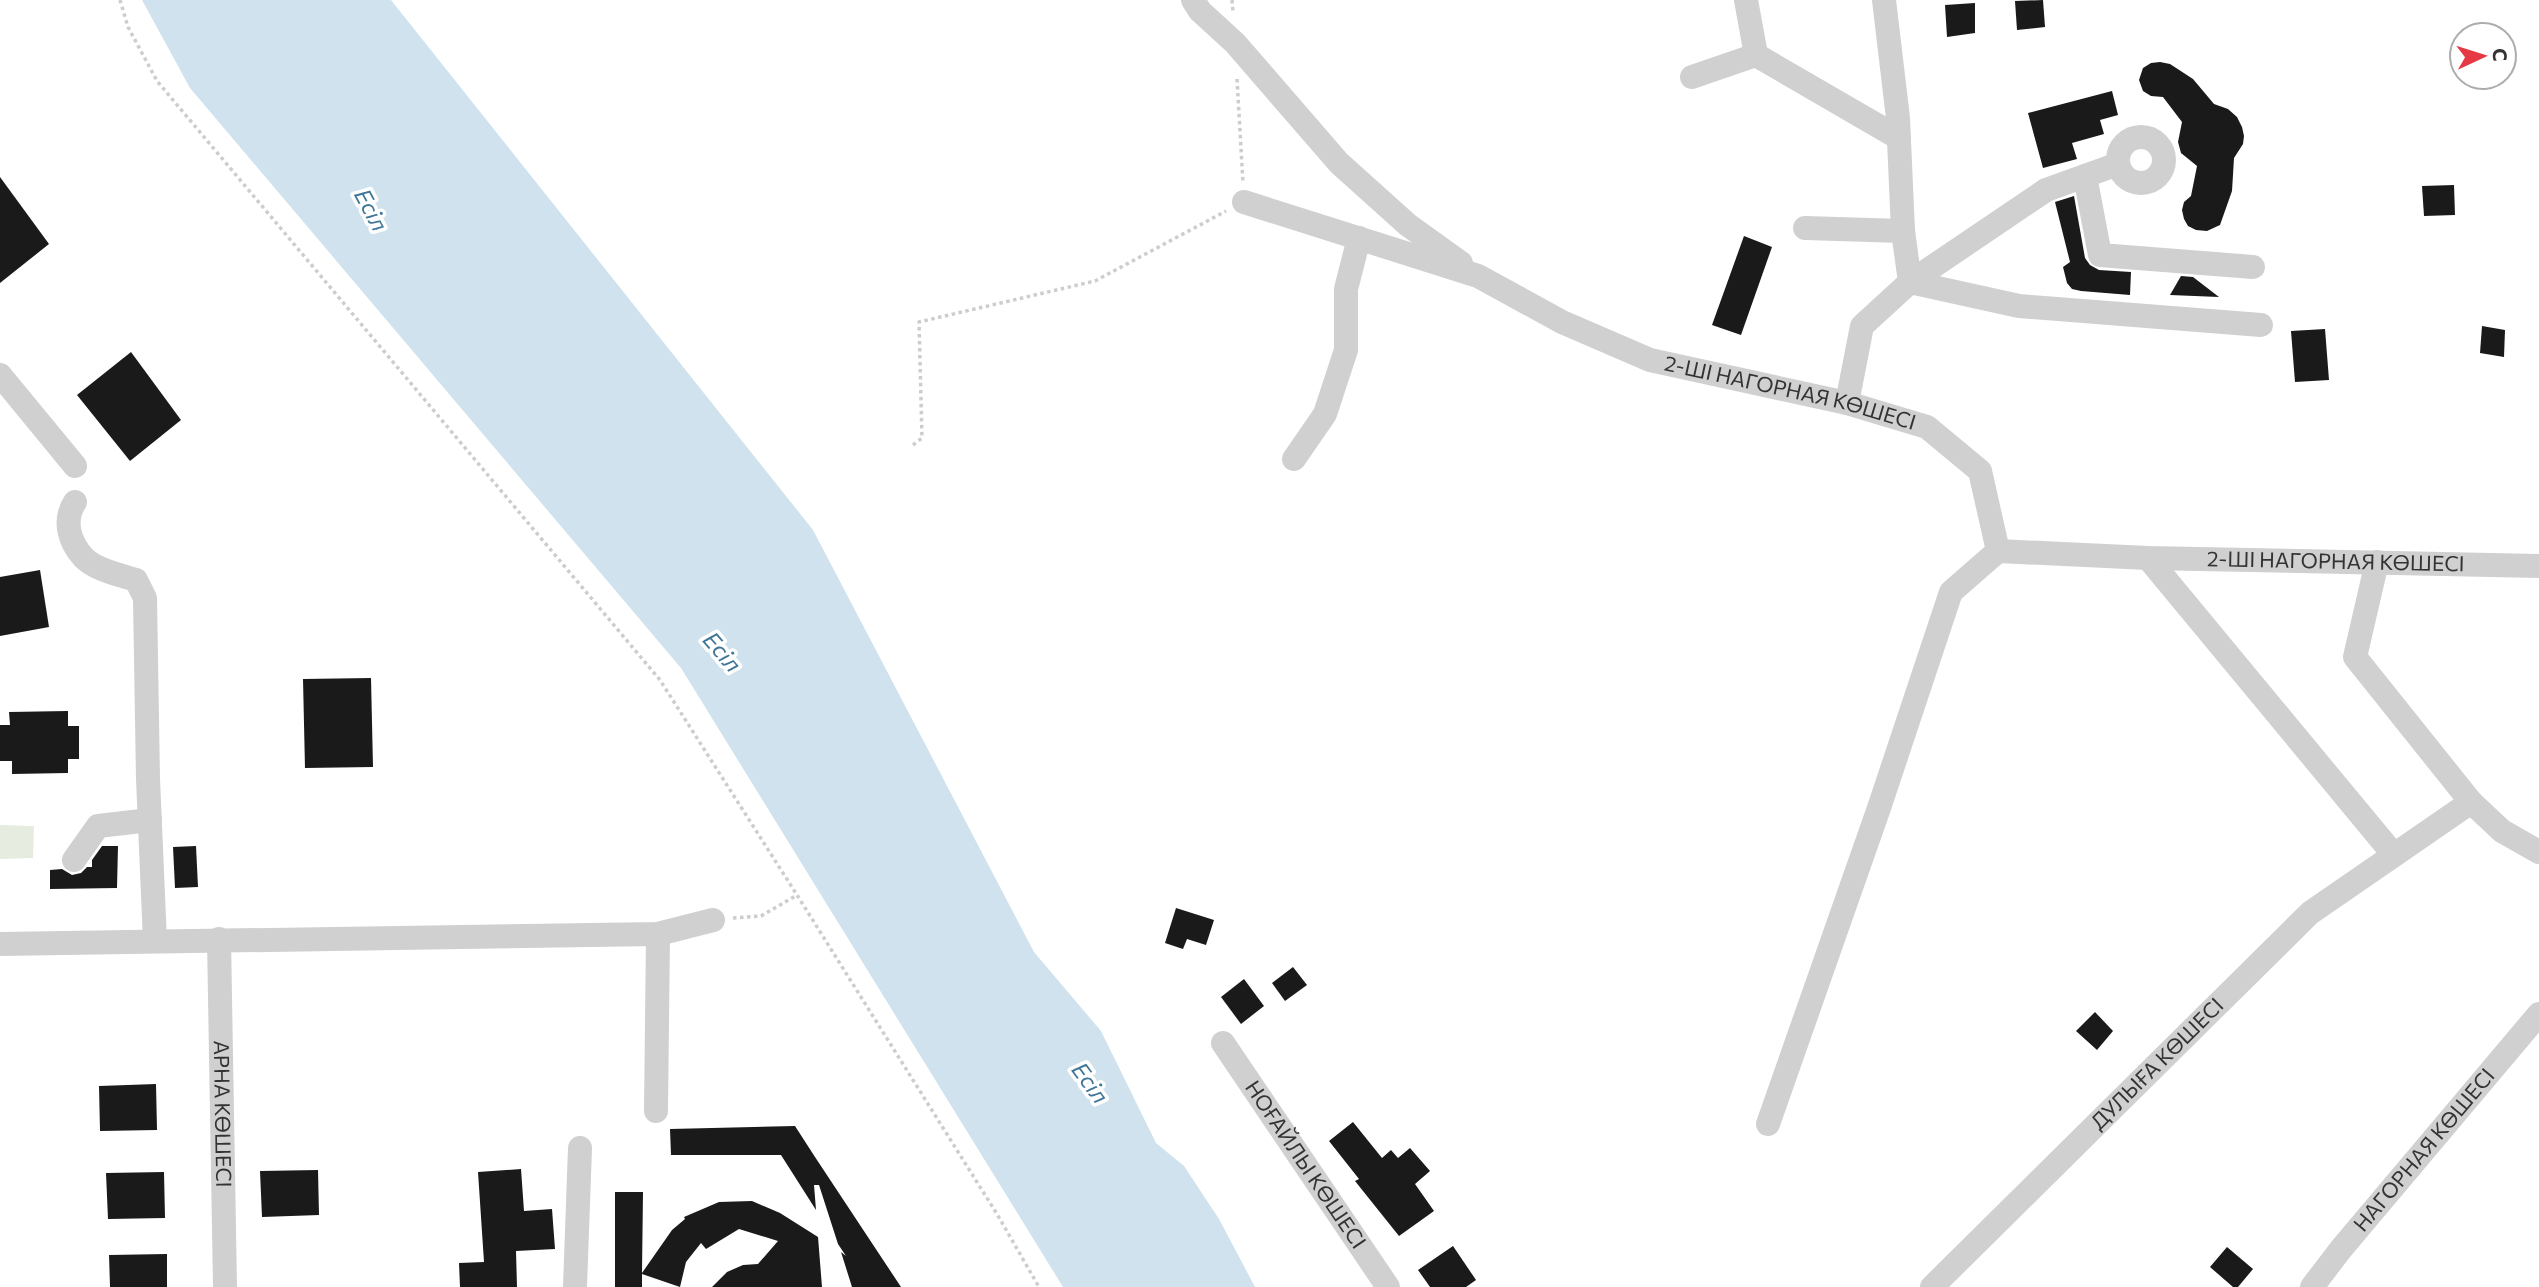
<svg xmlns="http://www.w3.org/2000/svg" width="2539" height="1287" font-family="Commissioner,sans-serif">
  <rect width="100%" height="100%" fill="#fff"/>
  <polygon fill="#e6ecdf" points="0,825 34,826 33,858 0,859"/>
  <polygon fill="#cfe2ee" points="142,0 391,0 813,530 1034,952 1101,1031 1156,1143 1184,1166 1219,1219 1255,1287 1063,1287 681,668 190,88"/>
  <g fill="#1a1a1a">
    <polygon points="2043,0 2045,27 2017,30 2015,1"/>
    <polygon points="1975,3 1975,33 1947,37 1945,5"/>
    <polygon points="2160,62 2170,64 2193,79 2214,104 2228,109 2237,117 2242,127 2244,136 2243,144 2234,158 2232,191 2220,225 2207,231 2196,230 2188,226 2184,219 2182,210 2184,202 2191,196 2197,166 2181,153 2178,142 2182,122 2163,97 2151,96 2143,91 2139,80 2143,68 2151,63"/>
    <polygon points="2112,91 2118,115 2100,120 2104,134 2072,143 2077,159 2043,168 2028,113"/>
    <polygon points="0,177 49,244 0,283"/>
    <polygon points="2454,185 2455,215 2424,216 2422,186"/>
    <polygon points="2074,196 2085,258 2090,265 2099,270 2131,272 2130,295 2081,291 2072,289 2067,283 2063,267 2070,262 2055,202"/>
    <polygon points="1744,236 1772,247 1741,335 1712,325"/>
    <polygon points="2181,276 2193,277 2219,297 2170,295"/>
    <polygon points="2482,326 2505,330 2504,357 2480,353"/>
    <polygon points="2325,329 2329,380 2295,382 2291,331"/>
    <polygon points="131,352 181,420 130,461 77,395"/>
    <polygon points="40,570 49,627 0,636 0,577"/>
    <polygon points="371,678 373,767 305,768 303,679"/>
    <polygon points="68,711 68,726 79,726 79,759 68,759 68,773 12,774 12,761 0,761 0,725 10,725 9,712"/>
    <polygon points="102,846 118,846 117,888 50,889 50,870 62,869 72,875 81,873 87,867 92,867 92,860"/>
    <polygon points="196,846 198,887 175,888 173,847"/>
    <polygon points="1176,908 1214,920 1206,945 1187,939 1183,949 1165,943"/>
    <polygon points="1293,967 1307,985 1285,1001 1272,983"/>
    <polygon points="1244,979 1264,1006 1241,1024 1221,997"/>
    <polygon points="2095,1012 2113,1031 2097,1050 2076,1031"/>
    <polygon points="156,1084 157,1130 100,1131 99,1086"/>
    <polygon points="1353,1122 1382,1158 1391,1150 1398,1158 1410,1148 1430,1171 1415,1184 1434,1211 1399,1236 1355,1181 1359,1179 1329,1141"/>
    <polygon points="795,1126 815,1157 901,1287 852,1287 841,1252 846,1256 838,1244 819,1185 814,1185 816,1210 781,1155 671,1155 670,1129"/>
    <polygon points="521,1169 524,1211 552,1209 555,1249 516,1251 517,1287 460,1287 459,1263 484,1262 478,1172"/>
    <polygon points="318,1170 319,1215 262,1217 260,1171"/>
    <polygon points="164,1172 165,1218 108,1219 106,1173"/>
    <polygon points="615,1192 643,1192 642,1273 672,1230 685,1219 684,1217 719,1202 752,1201 780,1213 818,1237 822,1287 712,1287 727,1272 743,1265 758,1264 778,1241 739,1229 706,1249 701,1243 686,1262 680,1287 642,1274 642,1287 615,1287"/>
    <polygon points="1453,1246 1476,1280 1466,1287 1430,1287 1418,1270"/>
    <polygon points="2227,1247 2253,1269 2238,1287 2233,1287 2210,1267"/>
    <polygon points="167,1254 167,1287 110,1287 109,1255"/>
  </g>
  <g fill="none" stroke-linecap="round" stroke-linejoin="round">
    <g stroke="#cdcdcd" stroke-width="3.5" stroke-dasharray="3.5 3.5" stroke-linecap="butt">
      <polyline points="120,0 128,27 157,81 660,680 797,895"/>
      <polyline points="1232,0 1233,12"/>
      <polyline points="1237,79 1243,183"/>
      <polyline points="913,445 922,438 919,322 1095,281 1226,211"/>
      <polyline points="733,918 761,916 797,895 997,1214 1039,1287"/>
    </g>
    <g stroke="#d0d0d0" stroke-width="24">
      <polyline points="1193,0 1200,11 1235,43 1339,163 1408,225 1461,263"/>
      <polyline points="1746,0 1756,55"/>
      <polyline points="1692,77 1756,55 1899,138"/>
      <circle cx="2141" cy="160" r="23"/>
      <polyline points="2118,164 2046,190 1910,282 2019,306 2261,325"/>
      <polyline points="2085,176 2100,255 2253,267"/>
      <path id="s1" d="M1244 202 1478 276 1562 322 1650 360 1847 403 1927 427 1980 471 1998 551 2148 558 2539 566"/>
      <polyline points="1805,228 1903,231"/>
      <polyline points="0,375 75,466"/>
      <polyline points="1847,403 1862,326 1910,282 1903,231 1898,118 1884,0"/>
      <polyline points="1294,459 1325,414 1346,350 1346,289 1359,238"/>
      <path d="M75 502C63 520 69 542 84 558 96 570 120 575 136 580L145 598 148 779 155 941"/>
      <polyline points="2148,558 2394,855"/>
      <polyline points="2471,802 2502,831 2539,852"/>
      <polyline points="74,860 98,826 150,820"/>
      <path id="s2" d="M219 939 225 1287"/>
      <polyline points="0,944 658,934 713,920"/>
      <path id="s3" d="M1223 1043 1388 1287"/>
      <polyline points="656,1111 658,934"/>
      <polyline points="1768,1124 1879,808 1951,592 1998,551"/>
      <polyline points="575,1287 580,1148"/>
      <path id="s4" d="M1932 1287 2310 913 2471 802 2355 657 2377 562"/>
      <path id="s5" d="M2312 1287 2341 1249 2539 1014"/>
    </g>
  </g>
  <g text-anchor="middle" stroke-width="7" stroke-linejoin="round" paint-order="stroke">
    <g font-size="21" fill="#333" stroke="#fff">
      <text dy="7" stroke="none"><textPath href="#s1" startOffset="581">2-ШІ НАГОРНАЯ КӨШЕСІ</textPath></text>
      <text dy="7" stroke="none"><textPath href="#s1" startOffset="1211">2-ШІ НАГОРНАЯ КӨШЕСІ</textPath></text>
      <text dy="7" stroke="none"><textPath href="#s4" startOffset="317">ДУЛЫҒА КӨШЕСІ</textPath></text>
      <text dy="7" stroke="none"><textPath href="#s2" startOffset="175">АРНА КӨШЕСІ</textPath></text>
      <text dy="7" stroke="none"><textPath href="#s5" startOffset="177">НАГОРНАЯ КӨШЕСІ</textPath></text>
      <text dy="7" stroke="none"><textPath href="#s3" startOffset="147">НОҒАЙЛЫ КӨШЕСІ</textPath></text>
    </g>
    <g font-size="23" font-style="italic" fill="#3f7597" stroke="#fff">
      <text transform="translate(371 210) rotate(62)" y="8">Есіл</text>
      <text transform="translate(722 652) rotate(49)" y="8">Есіл</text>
      <text transform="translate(1090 1083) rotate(54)" y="8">Есіл</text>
    </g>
  </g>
  <g transform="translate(2483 56) rotate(86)"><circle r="33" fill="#ffffff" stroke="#adadad" stroke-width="2"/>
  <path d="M0-5L12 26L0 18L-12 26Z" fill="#e63946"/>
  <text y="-10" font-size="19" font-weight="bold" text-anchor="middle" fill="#333333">С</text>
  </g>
</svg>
